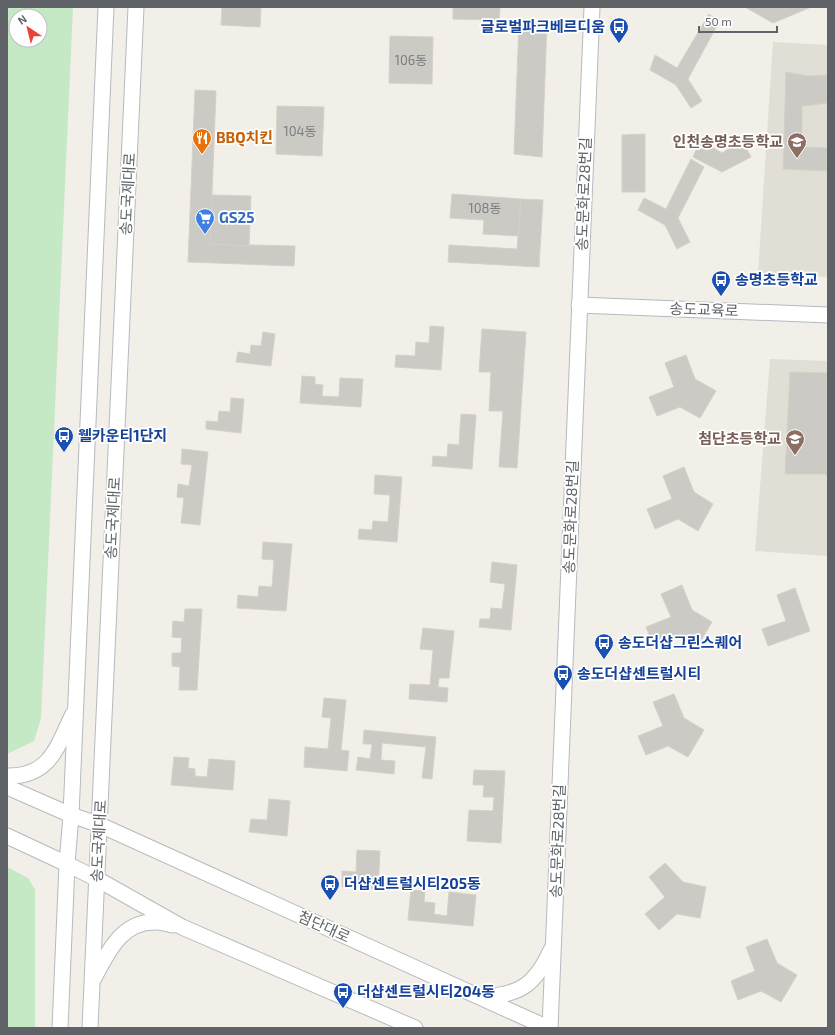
<svg xmlns="http://www.w3.org/2000/svg" width="835" height="1035" font-family="'Exo 2','Noto Sans KR',sans-serif">
  <rect width="100%" height="100%" fill="#f1efe8"/>
  <g fill="#e1ded6">
    <polygon points="773,42 828,45 828,277 758,273"/>
    <polygon points="770,359 828,361 828,556 755,551"/>
  </g>
  <g fill="#c5e8c5" fill-rule="evenodd">
    <path d="M7 7H73L41 718 34 741 7 754ZM16 16H40V40H16Z"/>
    <polygon points="7,867 28,878 35,890 35,1028 7,1028"/>
  </g>
  <g fill="#cccac5" stroke="#d6d1c6">
    <polygon points="222,7 261,7 260,27 221,25"/>
    <polygon points="453,7 500,7 499,20 453,19"/>
    <polygon points="745,7 809,7 809,8 773,23"/>
    <polygon points="709,14 719,22 688,79 702,101 691,108 676,85 650,70 655,55 677,68"/>
    <polygon points="519,23 547,23 542,157 514,154"/>
    <polygon points="390,36 433,37 432,84 389,83"/>
    <polygon points="786,72 808,76 828,75 828,103 802,106 802,147 828,148 828,171 783,169"/>
    <polygon points="195,90 216,91 210,244 295,246 294,266 188,262"/>
    <polygon points="277,106 324,107 322,156 276,154"/>
    <polygon points="645,134 645,192 622,192 622,135"/>
    <polygon points="700,140 722,153 742,140 751,157 722,172 693,157"/>
    <polygon points="691,159 704,167 678,218 690,242 677,249 665,225 638,210 644,198 666,209"/>
    <polygon points="452,194 521,199 518,236 483,234 484,220 450,218"/>
    <polygon points="212,195 251,196 249,246 210,244"/>
    <polygon points="521,199 543,200 539,267 448,262 449,245 517,249"/>
    <polygon points="430,326 444,327 441,370 395,367 396,355 415,356 416,342 429,343"/>
    <polygon points="482,329 526,332 517,468 499,467 503,411 489,411 491,372 479,372"/>
    <polygon points="263,332 275,334 271,366 236,362 238,352 250,354 251,345 261,346"/>
    <polygon points="686,355 695,379 716,391 700,418 680,407 657,416 649,397 674,387 665,363"/>
    <polygon points="790,372 828,373 828,477 825,474 785,474"/>
    <polygon points="302,376 315,377 315,384 323,385 322,396 339,397 340,378 363,379 361,407 300,403"/>
    <polygon points="231,398 244,399 241,433 206,429 206,421 218,422 219,411 230,412"/>
    <polygon points="461,414 476,415 472,469 432,466 433,456 447,457 448,444 459,445"/>
    <polygon points="182,449 208,452 200,525 181,523 184,498 177,497 178,484 189,486 192,465 181,464"/>
    <polygon points="684,467 694,492 713,504 698,531 678,519 655,529 647,509 672,499 663,476"/>
    <polygon points="375,475 402,477 397,542 358,539 359,529 372,530 373,521 388,522 390,495 374,494"/>
    <polygon points="263,542 292,544 286,611 237,608 238,595 258,597 259,586 272,587 274,560 262,559"/>
    <polygon points="492,562 517,565 511,630 479,627 480,619 490,619 491,608 502,609 505,584 490,582"/>
    <polygon points="682,585 692,610 712,622 696,649 677,637 654,647 646,627 671,617 661,594"/>
    <polygon points="795,588 810,631 768,646 762,629 786,621 777,595"/>
    <polygon points="185,609 202,609 197,690 179,690 180,667 172,666 172,653 181,653 182,638 172,637 173,621 184,622"/>
    <polygon points="423,628 454,631 449,678 439,678 438,687 448,688 447,702 409,699 410,684 430,685 433,650 420,649"/>
    <polygon points="674,694 684,718 704,730 688,757 668,746 646,755 638,736 663,726 653,702"/>
    <polygon points="324,698 346,700 341,750 349,751 347,771 304,767 305,747 328,749 331,718 322,717"/>
    <polygon points="364,730 436,737 432,779 422,778 426,747 382,743 381,760 395,761 394,774 356,770 358,757 370,759 372,744 363,744"/>
    <polygon points="174,757 189,758 188,768 195,769 195,776 207,777 209,759 235,761 233,790 171,785"/>
    <polygon points="474,770 505,771 501,843 467,841 469,810 493,811 494,797 483,797 484,785 473,785"/>
    <polygon points="269,799 290,801 287,836 249,832 251,819 267,820"/>
    <polygon points="357,850 380,851 378,889 342,887 342,871 356,872"/>
    <polygon points="665,863 683,882 706,887 700,918 677,914 659,930 645,914 665,897 649,877"/>
    <polygon points="411,890 425,891 424,902 435,903 434,914 447,916 449,892 476,895 473,926 408,920"/>
    <polygon points="767,939 777,963 797,975 781,1002 761,991 738,1000 731,981 755,971 746,947"/>
  </g>
  <g fill="none" stroke-linecap="round" stroke-linejoin="round">
    <g stroke="#b6babf" stroke-width="17">
      <g id="secondary">
        <polyline points="579,305 828,315"/>
        <path d="M7 776C50 777 57 747 73 714"/>
        <polyline points="7,787 71,815 100,825 548,1028"/>
        <polyline points="7,836 67,864 97,879 182,927 415,1028"/>
        <path d="M94 978C108 952 122 920 157 922 162 922 168 924 173 925"/>
        <path d="M482 997C520 995 535 985 551 950"/>
        <polyline points="60,1028 67,864 71,815 106,7"/>
        <polyline points="90,1028 136,7"/>
        <polyline points="550,1028 592,7"/>
      </g>
    </g>
    <use href="#secondary" stroke="#fff" stroke-width="15"/>
  </g>
  <defs>
    <g id="bus-pin" transform="scale(1)"><path d="M0 17L-7.5 6A9.5 9.5 0 1 1 7.5 6Z" fill="#1a4fb4" stroke="#fff"/><path d="M-5-6H5V4H4V6H2V4H-2V6H-4V4H-5ZM-3.5-4V0h7V-4ZM-3.5 1.2v1.5H-2V1.2ZM2 1.2v1.5H3.5V1.2Z" fill="#fff"/></g>
    <g id="restaurant-pin" transform="scale(1)"><path d="M0 17L-7.5 6A9.5 9.5 0 1 1 7.5 6Z" fill="#e8710a" stroke="#fff"/><path d="M-5-6h1v4h1v-4h1v4h1v-4h1v5L-1.5 .5V6h-2V.5L-5-1ZM5-6V6H3V1.5H1.5Q1.5-4 5-6Z" fill="#fff"/></g>
    <g id="school-pin" transform="scale(1)"><path d="M0 17L-7.5 6A9.5 9.5 0 1 1 7.5 6Z" fill="#8d6e63" stroke="#fff"/><path d="M0-5L7-2L0 1L-7-2ZM-4 1L0 2.5L4 1V4Q0 6-4 4Z" fill="#fff"/></g>
    <g id="supermarket-pin" transform="scale(1)"><path d="M0 17L-7.5 6A9.5 9.5 0 1 1 7.5 6Z" fill="#3f7fe0" stroke="#fff"/><path d="M-6-5.5h2.5l.6 2H6L4.5 2H-2.5L-4.4-4H-6ZM-1.5 3.2a1.3 1.3 0 1 0 .1 0ZM3 3.2a1.3 1.3 0 1 0 .1 0Z" fill="#fff"/></g>
  </defs>
  <g fill-rule="evenodd">
    <use href="#bus-pin" x="619" y="27"/>
    <use href="#restaurant-pin" x="202" y="138"/>
    <use href="#school-pin" x="797" y="142"/>
    <use href="#supermarket-pin" x="205" y="218"/>
    <use href="#bus-pin" x="721" y="280"/>
    <use href="#bus-pin" x="64" y="436"/>
    <use href="#school-pin" x="795" y="439"/>
    <use href="#bus-pin" x="604" y="643"/>
    <use href="#bus-pin" x="563" y="674"/>
    <use href="#bus-pin" x="330" y="884"/>
    <use href="#bus-pin" x="343" y="992"/>
  </g>
  <g text-anchor="middle" stroke-width="3.5" stroke-linejoin="round" paint-order="stroke">
    <g font-size="13" fill="#7a7d7f">
      <text x="411" y="65">106동</text>
      <text x="300" y="136">104동</text>
      <text x="485" y="213">108동</text>
    </g>
    <g font-size="15" font-weight="bold" fill="#164399" stroke="#fff" text-anchor="start">
      <text x="605" y="32" text-anchor="end">글로벌파크베르디움</text>
      <text x="735" y="285">송명초등학교</text>
      <text x="78" y="441">웰카운티1단지</text>
      <text x="618" y="648">송도더샵그린스퀘어</text>
      <text x="577" y="679">송도더샵센트럴시티</text>
      <text x="344" y="889">더샵센트럴시티205동</text>
      <text x="357" y="997">더샵센트럴시티204동</text>
    </g>
    <g font-size="15" font-weight="bold" fill="#c56008" stroke="#fff" text-anchor="start">
      <text x="216" y="143">BBQ치킨</text>
    </g>
    <g font-size="15" font-weight="bold" fill="#785e54" stroke="#fff" text-anchor="end">
      <text x="783" y="147">인천송명초등학교</text>
      <text x="781" y="444">첨단초등학교</text>
    </g>
    <g font-size="15" fill="#5f6368" stroke="#fff">
      <text transform="translate(128 194) rotate(-87)" y="5">송도국제대로</text>
      <text transform="translate(584 194) rotate(-88)" y="5">송도문화로28번길</text>
      <text transform="translate(704 310) rotate(2)" y="5">송도교육로</text>
      <text transform="translate(571 517) rotate(-88)" y="5">송도문화로28번길</text>
      <text transform="translate(113 518) rotate(-87)" y="5">송도국제대로</text>
      <text transform="translate(99 841) rotate(-87)" y="5">송도국제대로</text>
      <text transform="translate(558 841) rotate(-88)" y="5">송도문화로28번길</text>
      <text transform="translate(324 927) rotate(24)" y="5">첨단대로</text>
    </g>
    <g font-size="15" font-weight="bold" fill="#366cbe" stroke="#fff" text-anchor="start">
      <text x="219" y="223">GS25</text>
    </g>
  </g>
  <rect width="835" height="1035" fill="none" stroke="#5f6368" stroke-width="16"/>
  <g transform="translate(28 28) rotate(325)"><circle r="19" fill="#ffffff" stroke="#bfc1c3"/>
  <path d="M0-3L7 15L0 10L-7 15Z" fill="#ea4335"/>
  <text y="-6" font-size="11" font-weight="bold" text-anchor="middle" fill="#5f6368">N</text>
  </g>
  <path d="M699 26v6h78v-6" fill="none" stroke="#5f6368" stroke-width="2"/>
  <text x="705" y="26" font-size="12" fill="#5f6368" stroke="#ffffff" stroke-width="3" paint-order="stroke">50 m</text>
</svg>
